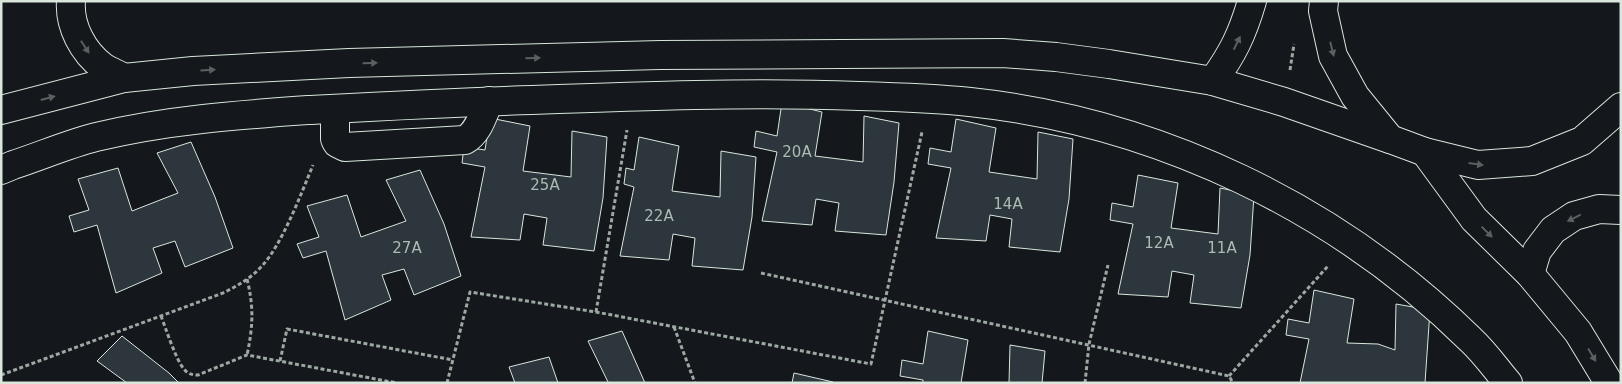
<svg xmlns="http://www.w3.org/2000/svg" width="1622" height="384" font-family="'DejaVu Sans',sans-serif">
  <rect width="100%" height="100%" fill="#14181c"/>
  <g fill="#2c363c" stroke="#d8e6dc">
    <polygon points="782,102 822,112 815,156 863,162 864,116 899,123 894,182 886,235 835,231 839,203 816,199 812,225 762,221 777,152 754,147 756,131 777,136"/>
    <polygon points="490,118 530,126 523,171 571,177 572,131 607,137 603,198 594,251 543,245 547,218 524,214 520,240 471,237 485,167 462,163 464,147 485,150"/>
    <polygon points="956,119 996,128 989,172 1037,179 1038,132 1073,139 1069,199 1060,252 1009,247 1012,219 990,215 986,241 936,238 951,168 928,164 930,148 951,152"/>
    <polygon points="639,137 679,146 672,191 720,197 721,151 756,157 752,217 743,270 692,266 695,238 673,234 669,260 620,256 634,187 624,184 626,168 634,170"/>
    <polygon points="191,142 215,197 233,248 185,267 175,241 153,248 162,273 116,293 97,225 74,232 69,216 89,210 78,179 118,168 132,211 178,193 157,153"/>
    <polygon points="420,170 444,224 461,276 414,295 404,269 382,275 391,300 345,320 326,251 303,258 297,244 319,237 307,206 347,195 361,237 406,221 386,180"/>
    <polygon points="1138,175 1178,183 1171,228 1218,234 1220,188 1254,195 1250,255 1241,308 1190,303 1194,275 1172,271 1168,297 1118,294 1133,224 1110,220 1112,203 1133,207"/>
    <polygon points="1314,290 1354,299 1347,343 1378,344 1395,350 1396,304 1430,310 1425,383 1300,383 1309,339 1286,335 1288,319 1309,323"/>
    <polygon points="622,331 645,383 607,383 608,382 588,341"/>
    <polygon points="928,331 968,340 961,383 923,383 923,380 900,376 902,360 923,364"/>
    <polygon points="122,336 169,373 179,383 127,383 97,361"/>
    <polygon points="1010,345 1045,351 1042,383 1009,383"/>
    <polygon points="549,357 558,383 515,383 509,367"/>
    <polygon points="794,373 833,382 833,383 792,383"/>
  </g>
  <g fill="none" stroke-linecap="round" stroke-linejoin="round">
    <g stroke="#d8e6dc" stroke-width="30">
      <g id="minor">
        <path d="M71 1C69 26 83 52 103 67 109 71 117 74 124 78"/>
        <polyline points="1324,1 1323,11 1333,56 1355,96 1390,139 1425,152 1478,165 1532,161 1582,141 1621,107"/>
        <path d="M1213 81C1233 53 1242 35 1252 1"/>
        <path d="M335 109V139L337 143 345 147 465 140C478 133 483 115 489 101"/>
        <polyline points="1,110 124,78 193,71 349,63 660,55 1003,53 1056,57 1109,64 1213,81 1284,102 1390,139"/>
        <polyline points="1425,152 1474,219 1530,274 1578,332 1609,383"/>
        <path d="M1 170 13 165C41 156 68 144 96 137 166 120 238 115 309 110 384 106 458 102 532 100 641 96 750 92 859 96 896 97 933 98 970 102 1158 122 1337 208 1471 340 1485 353 1496 369 1508 383"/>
        <polyline points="1530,274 1537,251 1553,230 1574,216 1599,209 1621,210"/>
      </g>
    </g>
    <g stroke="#9da8a2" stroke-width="3" stroke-dasharray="4 2.5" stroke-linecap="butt">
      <polyline points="1290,70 1294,44"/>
      <polyline points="761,273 1229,376 1233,383"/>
      <path d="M247 279C254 307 253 327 247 355"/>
      <polyline points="596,312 627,130"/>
      <path d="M161 316C166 329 176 360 184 369 188 374 192 375 198 375L247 355 397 383"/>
      <polyline points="674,327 695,383"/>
      <polyline points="280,361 287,329 453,360"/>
      <path d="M1 375 223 293C237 286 250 279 261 267 282 245 301 194 313 165"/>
      <polyline points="1229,376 1328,266"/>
      <polyline points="447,383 470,292 596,312 871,364 922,132"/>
      <polyline points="1085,383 1089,344 1108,265"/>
    </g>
    <use href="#minor" stroke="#14181c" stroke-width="28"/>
  </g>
  <defs><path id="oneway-solid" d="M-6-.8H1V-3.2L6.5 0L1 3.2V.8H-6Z" transform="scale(1.25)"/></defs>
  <g fill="#59605f">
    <use href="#oneway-solid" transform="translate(1237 43) rotate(-64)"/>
    <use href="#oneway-solid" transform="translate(85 47) rotate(57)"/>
    <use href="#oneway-solid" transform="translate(1332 49) rotate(76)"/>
    <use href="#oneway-solid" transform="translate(533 58) rotate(-1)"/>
    <use href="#oneway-solid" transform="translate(370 63) rotate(-2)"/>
    <use href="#oneway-solid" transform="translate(208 70) rotate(-3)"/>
    <use href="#oneway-solid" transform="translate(48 98) rotate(-15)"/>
    <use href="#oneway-solid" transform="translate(1476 164) rotate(8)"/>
    <use href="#oneway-solid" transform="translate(1574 218) rotate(154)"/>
    <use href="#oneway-solid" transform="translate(1487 232) rotate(45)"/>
    <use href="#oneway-solid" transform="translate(1592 355) rotate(59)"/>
  </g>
  <g text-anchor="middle" stroke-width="4" stroke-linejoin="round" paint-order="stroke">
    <g font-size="15" fill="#adbab4">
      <text x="797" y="157">20A</text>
      <text x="545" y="190">25A</text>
      <text x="1008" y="209">14A</text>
      <text x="659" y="221">22A</text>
      <text x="1159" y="248">12A</text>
      <text x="407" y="253">27A</text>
      <text x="1222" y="253">11A</text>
    </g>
  </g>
  <rect width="1622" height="384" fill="none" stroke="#d8e6dc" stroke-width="5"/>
</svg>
